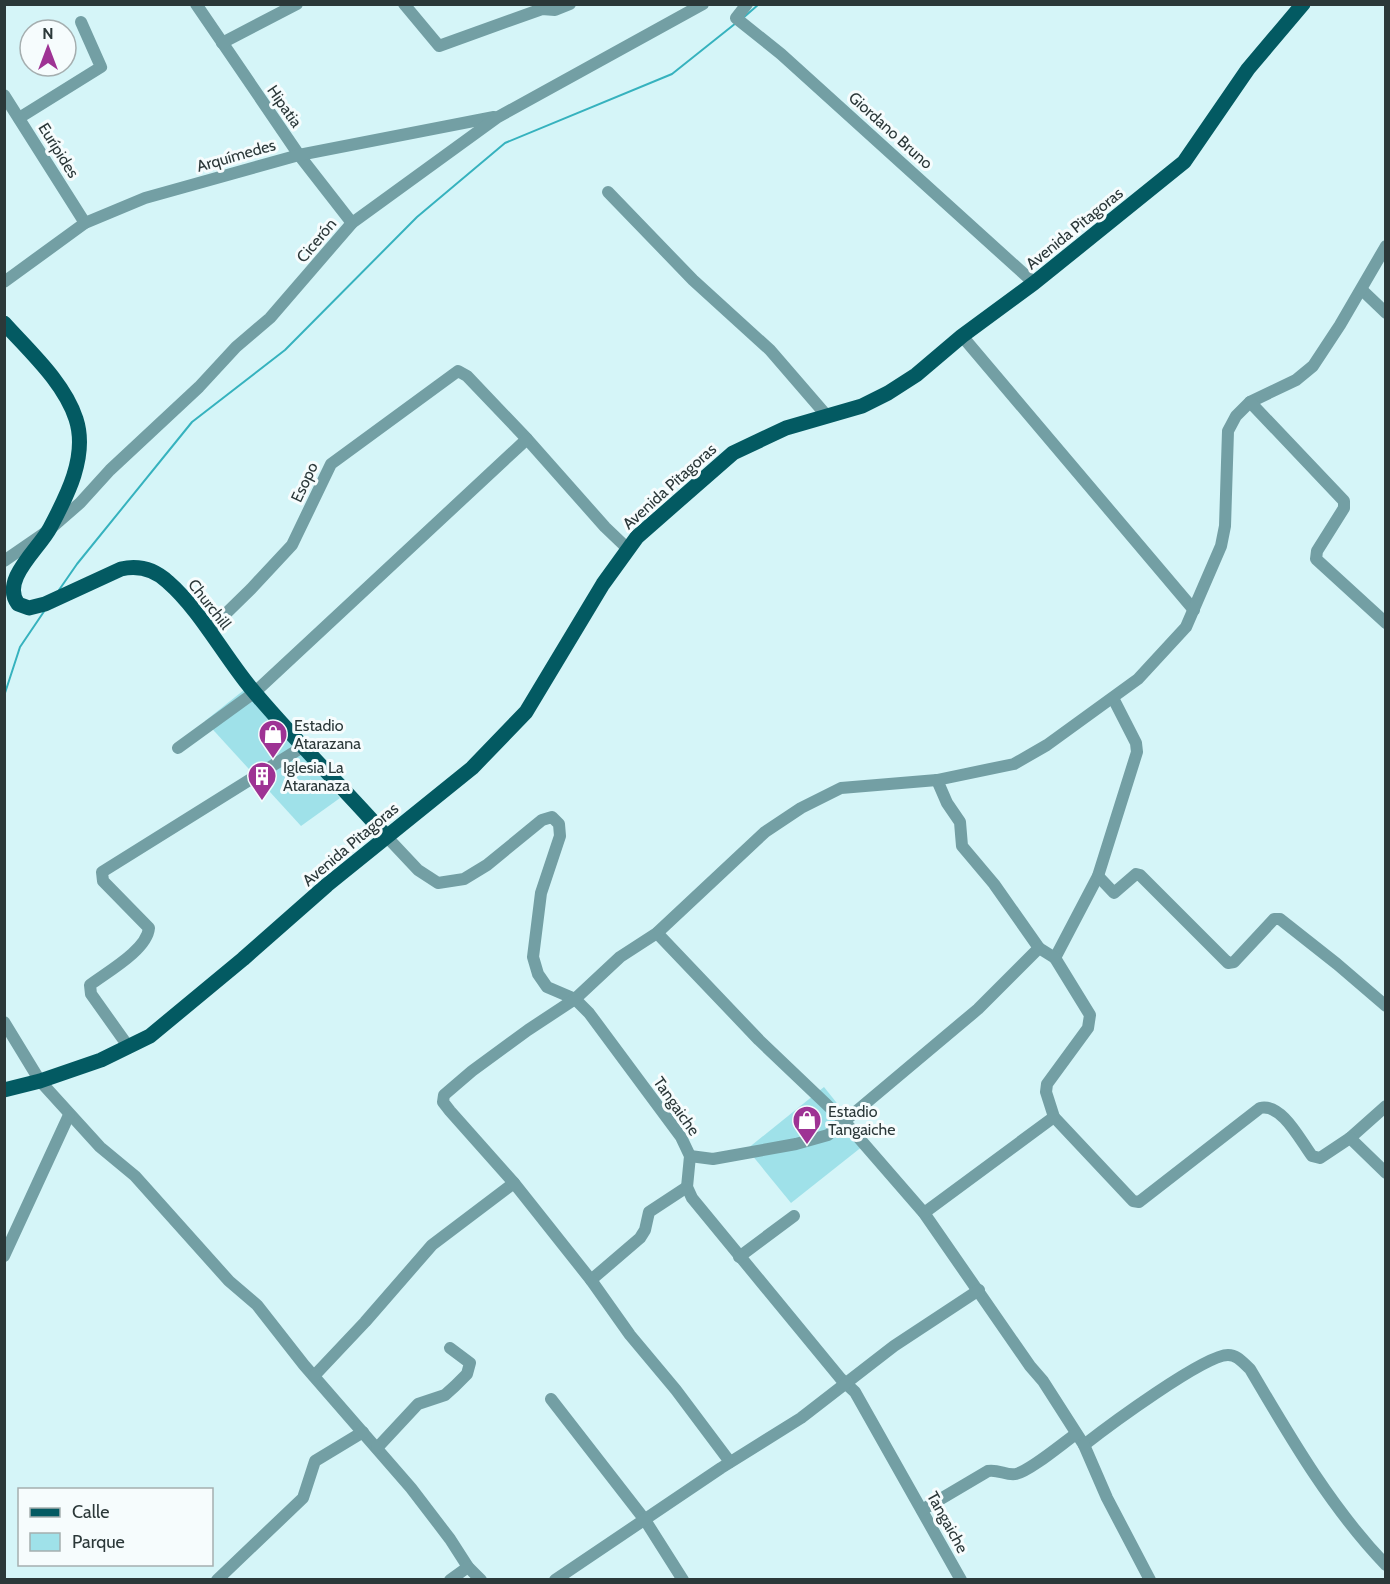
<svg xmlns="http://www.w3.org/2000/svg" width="1390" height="1584" font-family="Cabin,sans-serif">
  <rect width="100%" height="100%" fill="#d5f5f8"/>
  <g fill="#9fe1e9">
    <polygon points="244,690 340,798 301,826 205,721"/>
    <polygon points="824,1087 868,1142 791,1203 747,1149"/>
  </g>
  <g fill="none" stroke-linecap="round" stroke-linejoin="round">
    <g stroke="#36b2be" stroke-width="2">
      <polyline points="743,18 759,4"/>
      <polyline points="59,590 77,564 192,422 285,350 417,217 505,143 672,74 736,23"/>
      <polyline points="4,696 20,647 45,610"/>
    </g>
    <g stroke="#739fa4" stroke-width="12">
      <polyline points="196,4 299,155 352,223"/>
      <polyline points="404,4 439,46 542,9 555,10 570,4"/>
      <polyline points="747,4 736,18 781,54 1034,283"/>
      <polyline points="222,43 297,4"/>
      <polyline points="4,95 85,223"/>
      <polyline points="19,118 101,67 81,22"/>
      <polyline points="608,192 693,280 770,350 827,416"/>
      <polyline points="4,282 85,223 145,198 299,155 494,117"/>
      <polyline points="1362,290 1386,313"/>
      <polyline points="962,336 1194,610"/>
      <polyline points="1250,402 1296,380 1313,366 1340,325 1386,246"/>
      <polyline points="4,561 49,530 80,503 110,470 199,387 236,347 270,318 352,223 498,117 703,4"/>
      <polyline points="208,631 251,589 292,545 331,464 458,371 467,376 527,439 605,527 628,549"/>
      <path d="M1113 698 1136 743 1137 752 1098 876 1055 958 1090 1015 1088 1028 1047 1084 1046 1092 1054 1117 1133 1201 1139 1202 1260 1108C1282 1103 1300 1140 1312 1156L1320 1158 1350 1138 1386 1106"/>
      <polyline points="178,748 255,692 527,439"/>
      <polyline points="937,780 947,803 960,822 962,846 994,884 1039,948"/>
      <polyline points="386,836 418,870 438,883 464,879 487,865 542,820 552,817 559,824 560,836 541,893 533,957 538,974 547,987 575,999 589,1013 681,1137 690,1156 687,1187 692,1198 841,1379 855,1392 961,1580"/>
      <polyline points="1098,876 1114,893 1136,874 1140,875 1228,963 1234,962 1274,919 1280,919 1337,964 1386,1006"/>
      <path d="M657 933 759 1040 845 1122 924 1213 1030 1366 1043 1381 1084 1445C1107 1427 1204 1355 1228 1355 1238 1355 1243 1363 1250 1369 1290 1437 1331 1508 1386 1565"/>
      <polyline points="4,1022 40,1081 100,1147 135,1176 229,1281 257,1305 304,1365 411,1488 450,1539 468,1567 481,1580"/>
      <path d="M128 1046 91 994 90 985C107 972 147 950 149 928L103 881 102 872 304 746"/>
      <polyline points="1350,1138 1386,1173"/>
      <polyline points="690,1156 713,1159 796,1144 828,1135 978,1009 1039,948 1055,958"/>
      <polyline points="924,1213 1054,1117"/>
      <polyline points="4,1256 69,1115"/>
      <polyline points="739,1257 794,1216"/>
      <polyline points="591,1280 640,1238 645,1230 649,1212 687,1187"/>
      <polyline points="314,1376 365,1322 432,1245 514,1183"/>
      <polyline points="551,1399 645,1520 683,1580"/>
      <polyline points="1084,1445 1107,1498 1150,1580"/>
      <polyline points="377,1448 418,1404 445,1395 455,1386 467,1374 470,1363 450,1348"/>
      <polyline points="730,1462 676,1390 630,1335 591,1280 514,1183 450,1111 443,1102 444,1095 472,1071 528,1030 575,999 620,957 657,933 765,832 801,808 841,788 937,780 1014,764 1047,745 1138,679 1186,627 1221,546 1225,526 1228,431 1236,416 1250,402 1344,501 1344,508 1317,551 1316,559 1386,623"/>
      <path d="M922 1510 988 1471C998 1469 1007 1476 1016 1474 1030 1471 1063 1443 1076 1434"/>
      <polyline points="217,1580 303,1498 315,1461 363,1432"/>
      <polyline points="450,1580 468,1567"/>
      <polyline points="555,1580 721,1468 801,1418 894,1346 979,1290"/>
    </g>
    <g stroke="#035a62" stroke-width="15">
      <path d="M4 323C29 351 64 382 76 419 88 456 67 496 50 528 39 549 0 580 18 604L29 608 45 604 121 569C139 565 154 569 168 582 199 609 223 654 250 687 293 739 342 786 386 836"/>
      <polyline points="4,1090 40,1081 101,1060 150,1036 243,959 327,885 472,768 526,712 603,584 637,537 733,453 786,428 862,406 888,393 916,375 962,336 1034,283 1184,162 1248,69 1303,4"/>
    </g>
  </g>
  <defs>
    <g id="shop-pin" transform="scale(1.5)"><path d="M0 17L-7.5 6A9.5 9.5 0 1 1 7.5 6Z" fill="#9e3394" stroke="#f6fcfd"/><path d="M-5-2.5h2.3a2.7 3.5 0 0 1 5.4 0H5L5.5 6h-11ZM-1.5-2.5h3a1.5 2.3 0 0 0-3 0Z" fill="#fff"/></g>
    <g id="building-pin" transform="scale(1.5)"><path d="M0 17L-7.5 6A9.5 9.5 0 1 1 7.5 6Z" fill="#9e3394" stroke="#f6fcfd"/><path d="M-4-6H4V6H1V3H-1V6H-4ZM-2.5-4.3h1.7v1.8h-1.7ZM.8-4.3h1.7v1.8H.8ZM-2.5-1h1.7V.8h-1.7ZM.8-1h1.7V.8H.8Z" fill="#fff"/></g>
  </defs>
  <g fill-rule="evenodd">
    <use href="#shop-pin" x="273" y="734"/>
    <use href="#building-pin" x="262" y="776"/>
    <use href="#shop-pin" x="807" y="1120"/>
  </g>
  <g text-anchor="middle" stroke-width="6" stroke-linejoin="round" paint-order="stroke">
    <g font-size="16" fill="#2b3839" stroke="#f6fcfd">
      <text transform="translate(285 106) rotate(55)" y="6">Hipatia</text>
      <text transform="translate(891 130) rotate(42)" y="6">Giordano Bruno</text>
      <text transform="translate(59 150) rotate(58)" y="6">Eurípides</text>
      <text transform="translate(236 155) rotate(-16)" y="6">Arquímedes</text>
      <text transform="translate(1074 228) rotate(-39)" y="6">Avenida Pitagoras</text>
      <text transform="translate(316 240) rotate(-50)" y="6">Cicerón</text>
      <text transform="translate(304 482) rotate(-65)" y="6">Esopo</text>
      <text transform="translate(669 486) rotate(-42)" y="6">Avenida Pitagoras</text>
      <text transform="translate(210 604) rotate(52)" y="6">Churchill</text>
      <text transform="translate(350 844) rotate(-40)" y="6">Avenida Pitagoras</text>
      <text transform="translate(677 1106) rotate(55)" y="6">Tangaiche</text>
      <text transform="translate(948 1522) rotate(61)" y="6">Tangaiche</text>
    </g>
    <g font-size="16" fill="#2b3839" stroke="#f6fcfd" text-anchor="start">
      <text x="294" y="731">Estadio<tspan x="294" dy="18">Atarazana</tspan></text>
      <text x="283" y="773">Iglesia La<tspan x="283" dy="18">Ataranaza</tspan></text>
      <text x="828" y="1117">Estadio<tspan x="828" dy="18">Tangaiche</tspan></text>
    </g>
  </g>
  <rect width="1390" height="1584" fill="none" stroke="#2b3839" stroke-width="12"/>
  <rect x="18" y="1488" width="195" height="78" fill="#f6fcfd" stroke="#a5aeaf" stroke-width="1.5"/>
  <rect x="30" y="1508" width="30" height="9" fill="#035a62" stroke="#a5aeaf" stroke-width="1.5"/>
  <text x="72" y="1518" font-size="18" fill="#2b3839">Calle</text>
  <rect x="30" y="1533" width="30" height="18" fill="#9fe1e9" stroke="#a5aeaf" stroke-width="1.5"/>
  <text x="72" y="1548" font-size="18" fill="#2b3839">Parque</text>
  <g transform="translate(48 48)"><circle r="28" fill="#f6fcfd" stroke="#a5aeaf" stroke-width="1.5"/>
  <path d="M0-4.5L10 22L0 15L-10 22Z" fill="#9e3394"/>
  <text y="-9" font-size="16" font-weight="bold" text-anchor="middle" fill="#2b3839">N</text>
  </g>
</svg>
